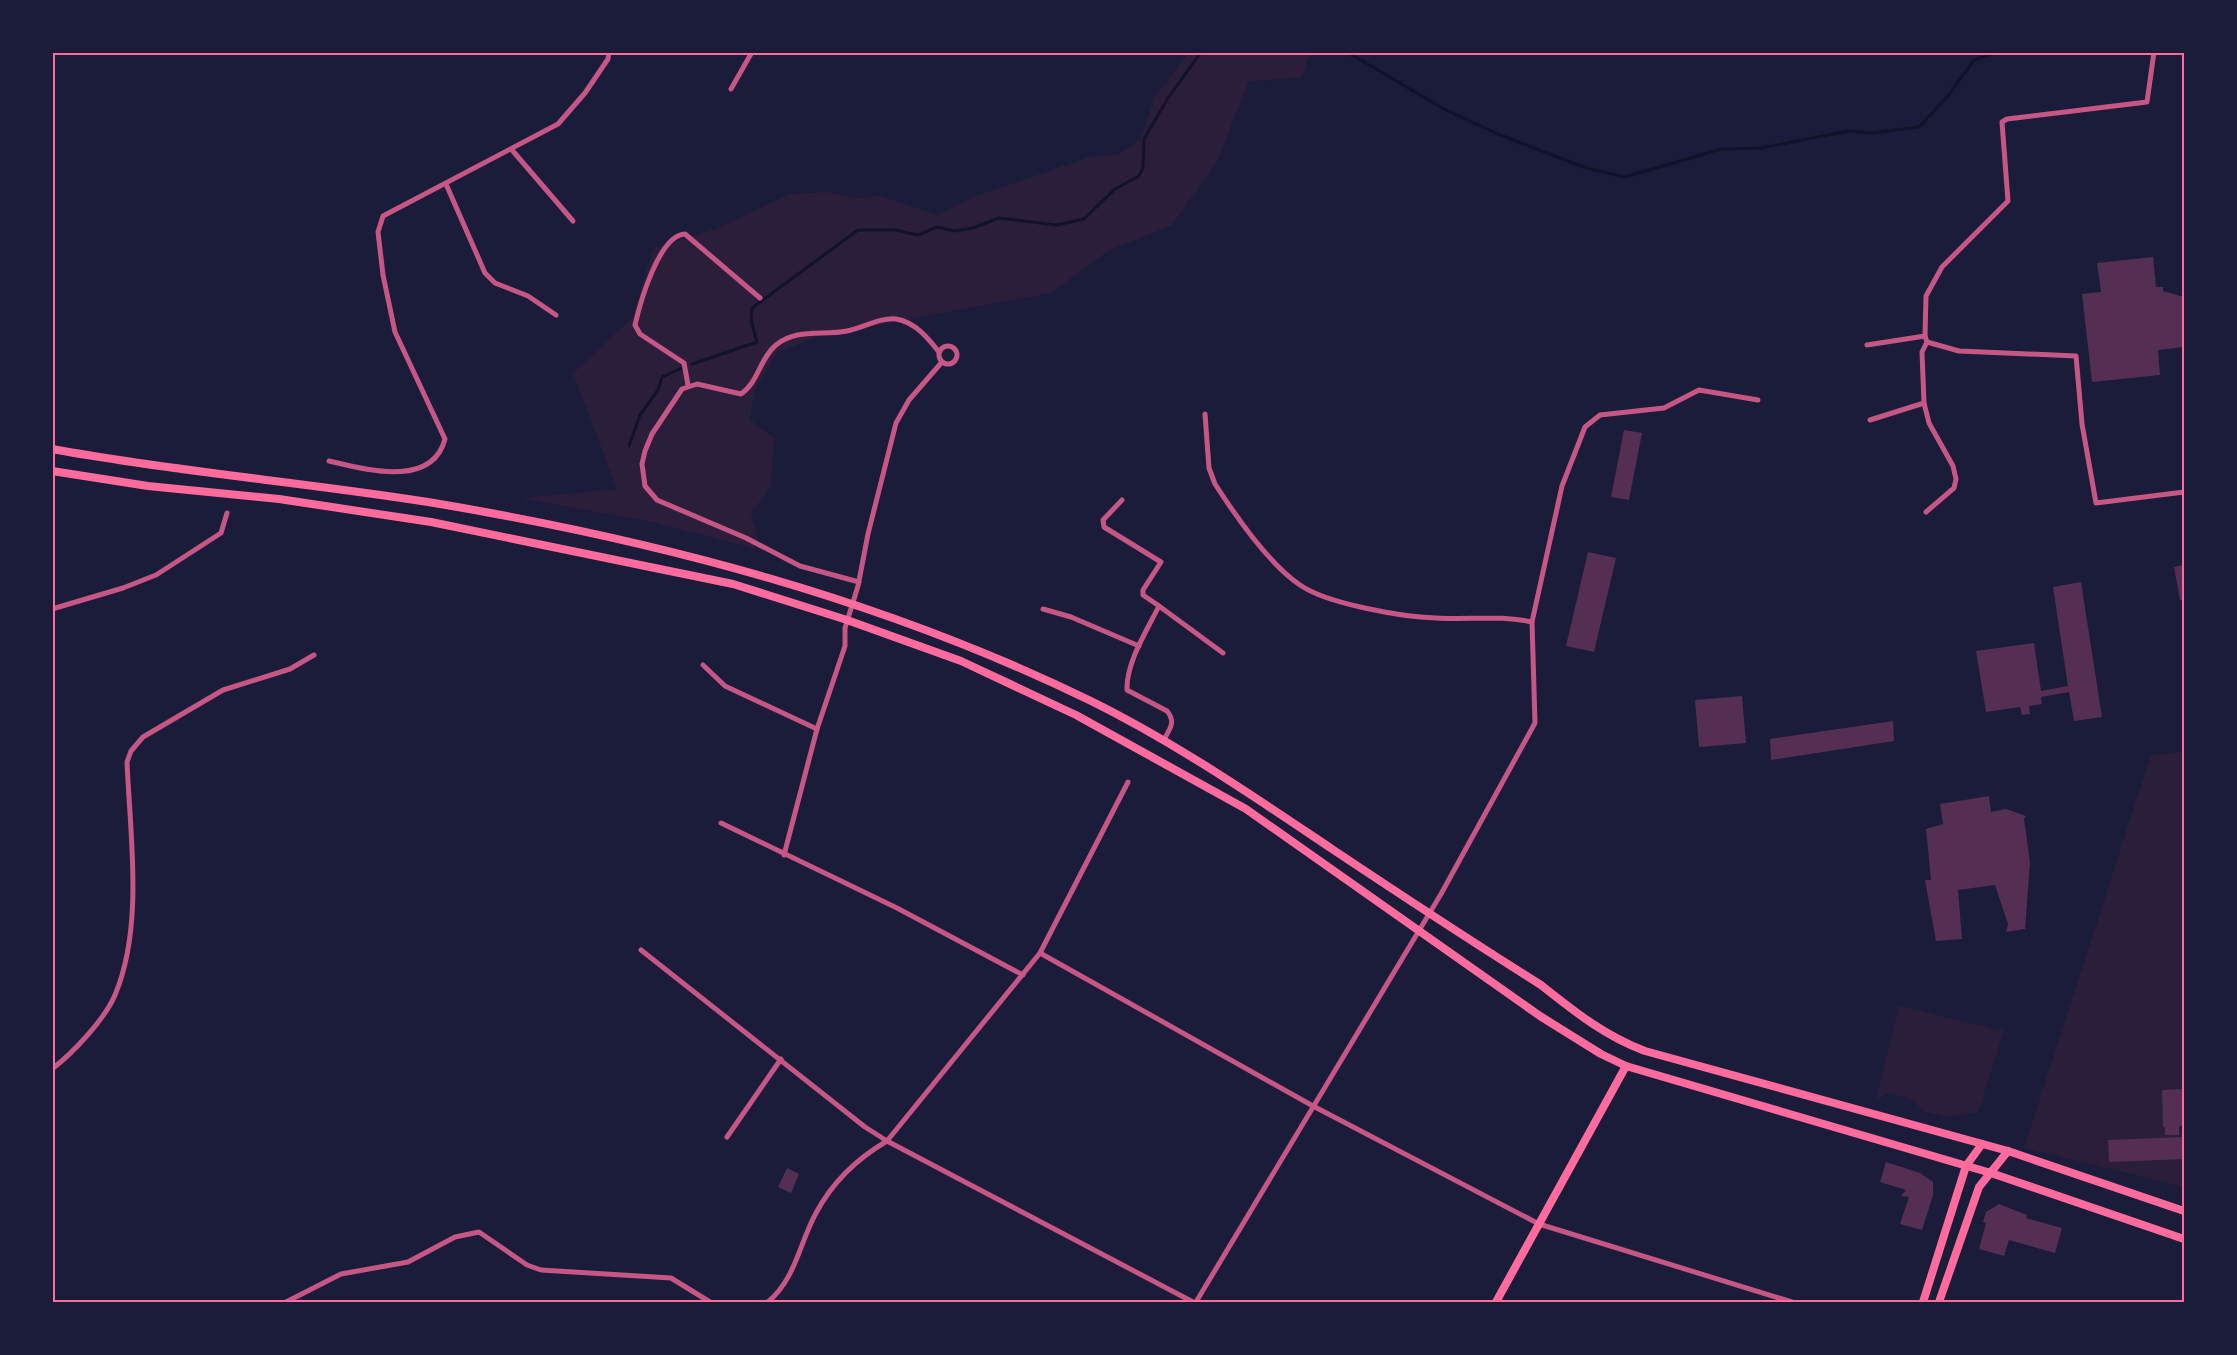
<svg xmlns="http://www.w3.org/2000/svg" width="2237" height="1355" font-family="Arial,sans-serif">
  <rect width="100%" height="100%" fill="#1b1b3a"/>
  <g fill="#2a1e3b">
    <polygon points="1189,53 1310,53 1301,78 1249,81 1217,162 1171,226 1111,249 1051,293 823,335 778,352 756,387 749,419 774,438 771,486 751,514 758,540 753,548 652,522 520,498 617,489 573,373 633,317 653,249 718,228 790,194 827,192 858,198 880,196 938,215 973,197 1093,156 1118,155 1140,140 1156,95"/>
    <polygon points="2184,751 2184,1187 2024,1148 2151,755"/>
    <polygon points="1899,1006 2004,1031 1978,1112 1946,1117 1923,1111 1914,1100 1890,1093 1876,1099"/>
  </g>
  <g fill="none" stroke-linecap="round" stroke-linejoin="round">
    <g stroke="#12122b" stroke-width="3">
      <polyline points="1347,52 1444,109 1498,134 1586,168 1625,177 1721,149 1761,148 1848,131 1872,133 1919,127 1947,97 1974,60 1999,52"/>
      <polyline points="692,364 757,342 751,320 752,308 858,230 895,230 918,235 937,227 954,231 973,228 999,218 1056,225 1084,219 1115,189 1139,176 1143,168 1144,139 1168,98 1201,52"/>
      <polyline points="629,446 640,415 658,390 662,377 682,368"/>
    </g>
  </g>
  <g fill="#542f53">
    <polygon points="2153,257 2156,287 2163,287 2163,291 2184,297 2184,347 2158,350 2160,375 2092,382 2082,294 2101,292 2097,263"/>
    <polygon points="1624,430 1642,433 1629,500 1611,497"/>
    <polygon points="1588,552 1616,558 1594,652 1566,646"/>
    <polygon points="2184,565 2184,600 2180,600 2174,567"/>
    <polygon points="2081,582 2102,717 2074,721 2069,692 2041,697 2042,704 2029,706 2030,714 2022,715 2020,707 1986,712 1976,651 2034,643 2041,691 2068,686 2053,587"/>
    <polygon points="1742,696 1746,743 1699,747 1695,700"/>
    <polygon points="1893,721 1894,741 1771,760 1770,739"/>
    <polygon points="1989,796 1991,812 2006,809 2026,816 2024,819 2030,862 2025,929 2006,932 2008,924 1995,885 1958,890 1962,939 1936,941 1925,880 1931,880 1926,829 1943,824 1940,804"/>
    <polygon points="2184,1089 2184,1126 2179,1126 2179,1135 2165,1135 2165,1127 2163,1127 2162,1090"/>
    <polygon points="2184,1137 2184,1159 2109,1162 2108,1140"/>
    <polygon points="1886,1162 1920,1173 1933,1182 1933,1195 1922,1230 1900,1224 1909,1197 1901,1196 1906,1190 1880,1182"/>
    <polygon points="787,1168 799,1174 791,1193 778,1187"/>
    <polygon points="1999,1204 2027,1215 2026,1218 2062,1228 2055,1253 2009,1240 2004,1256 1979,1249 1986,1223 1983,1222 1986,1212"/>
  </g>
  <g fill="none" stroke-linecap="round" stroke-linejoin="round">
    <g stroke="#c65784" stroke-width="5">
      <polyline points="2154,52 2147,102 2007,119 2002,122 2008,201 1942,267 1926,296 1925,336 1927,342 1959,351 2076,356 2082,424 2096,503 2184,492"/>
      <polyline points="731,89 752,52"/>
      <polyline points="512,150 573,221"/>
      <polyline points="446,184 485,273 495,283 528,296 556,315"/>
      <polyline points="1867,345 1925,336"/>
      <circle cx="948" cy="355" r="9"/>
      <path d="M688 385 684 363 640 334 635 325C640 303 659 235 685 234L760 298"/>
      <polyline points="1924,403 1929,423 1953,466 1956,479 1954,488 1926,512"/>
      <path d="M1205 414 1209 468 1215 484C1235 515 1270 565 1300 585 1327 604 1403 617 1436 618 1469 620 1500 615 1532 622"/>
      <polyline points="1870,420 1924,403 1922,352 1927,342"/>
      <path d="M329 461C364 469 432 489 445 439L395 332 383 275 378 232 383 216 558 124 585 93 608 59 609 52"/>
      <path d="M1122 500 1103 520 1104 527 1161 562 1143 590V595L1159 606C1147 630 1126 663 1127 690L1167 711C1176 722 1170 728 1165 738"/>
      <path d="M859 582 800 566 746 538 657 500 645 486 642 464 645 451 652 434 682 389 697 384 741 394C758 383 760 358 776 345 796 328 823 336 847 331 862 328 881 317 896 319 915 322 928 338 939 352"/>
      <polyline points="1159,606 1223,653"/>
      <polyline points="52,609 123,588 156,575 221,533 227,513"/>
      <polyline points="1043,609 1071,617 1139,646"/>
      <polyline points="703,665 725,686 817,729"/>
      <polyline points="721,823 897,908 1023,975"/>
      <polyline points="784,855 817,729 845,646 845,628 858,586 868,534 896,423 909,400 942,362"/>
      <polyline points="641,950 865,1127 887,1141 1193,1302"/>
      <polyline points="1040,953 1313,1106 1539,1224 1792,1302"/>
      <path d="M52 1069C73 1053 105 1019 115 995 144 926 130 835 127 762L131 751 143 737 223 690 290 669 314 655"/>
      <polyline points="727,1137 781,1059"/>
      <polyline points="286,1302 341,1274 408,1262 455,1237 479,1232 527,1265 541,1270 671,1278 710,1302"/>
      <path d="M768 1302C796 1278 799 1244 816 1213 832 1183 858 1158 887 1141L1040 953 1128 782"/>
      <polyline points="1196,1302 1441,894 1535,723 1532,622 1562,486 1585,427 1600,415 1664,408 1699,390 1758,400"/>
    </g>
    <polyline stroke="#ff6b9d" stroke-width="8" points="1496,1302 1626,1066"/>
    <g stroke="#ff6b9d" stroke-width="8">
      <path d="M52 449C177 472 303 482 428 502 657 540 882 599 1091 701 1176 743 1253 796 1332 849 1401 895 1471 941 1541 985 1575 1012 1605 1036 1645 1051L2008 1151 2184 1211"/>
      <polyline points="52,471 148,486 279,499 431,522 733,584 847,620 961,661 1076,715 1246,809 1540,1016 1601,1054 1626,1066 1991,1173 2184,1239"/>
      <polyline points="1923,1302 1966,1166 1982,1144"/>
      <polyline points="1939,1302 1979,1187 2008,1151"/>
    </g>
  </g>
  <rect width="2237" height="1355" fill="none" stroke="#1b1b3a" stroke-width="108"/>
  <rect x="54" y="54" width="2129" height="1247" fill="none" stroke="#ff6b9d" stroke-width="2"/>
</svg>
